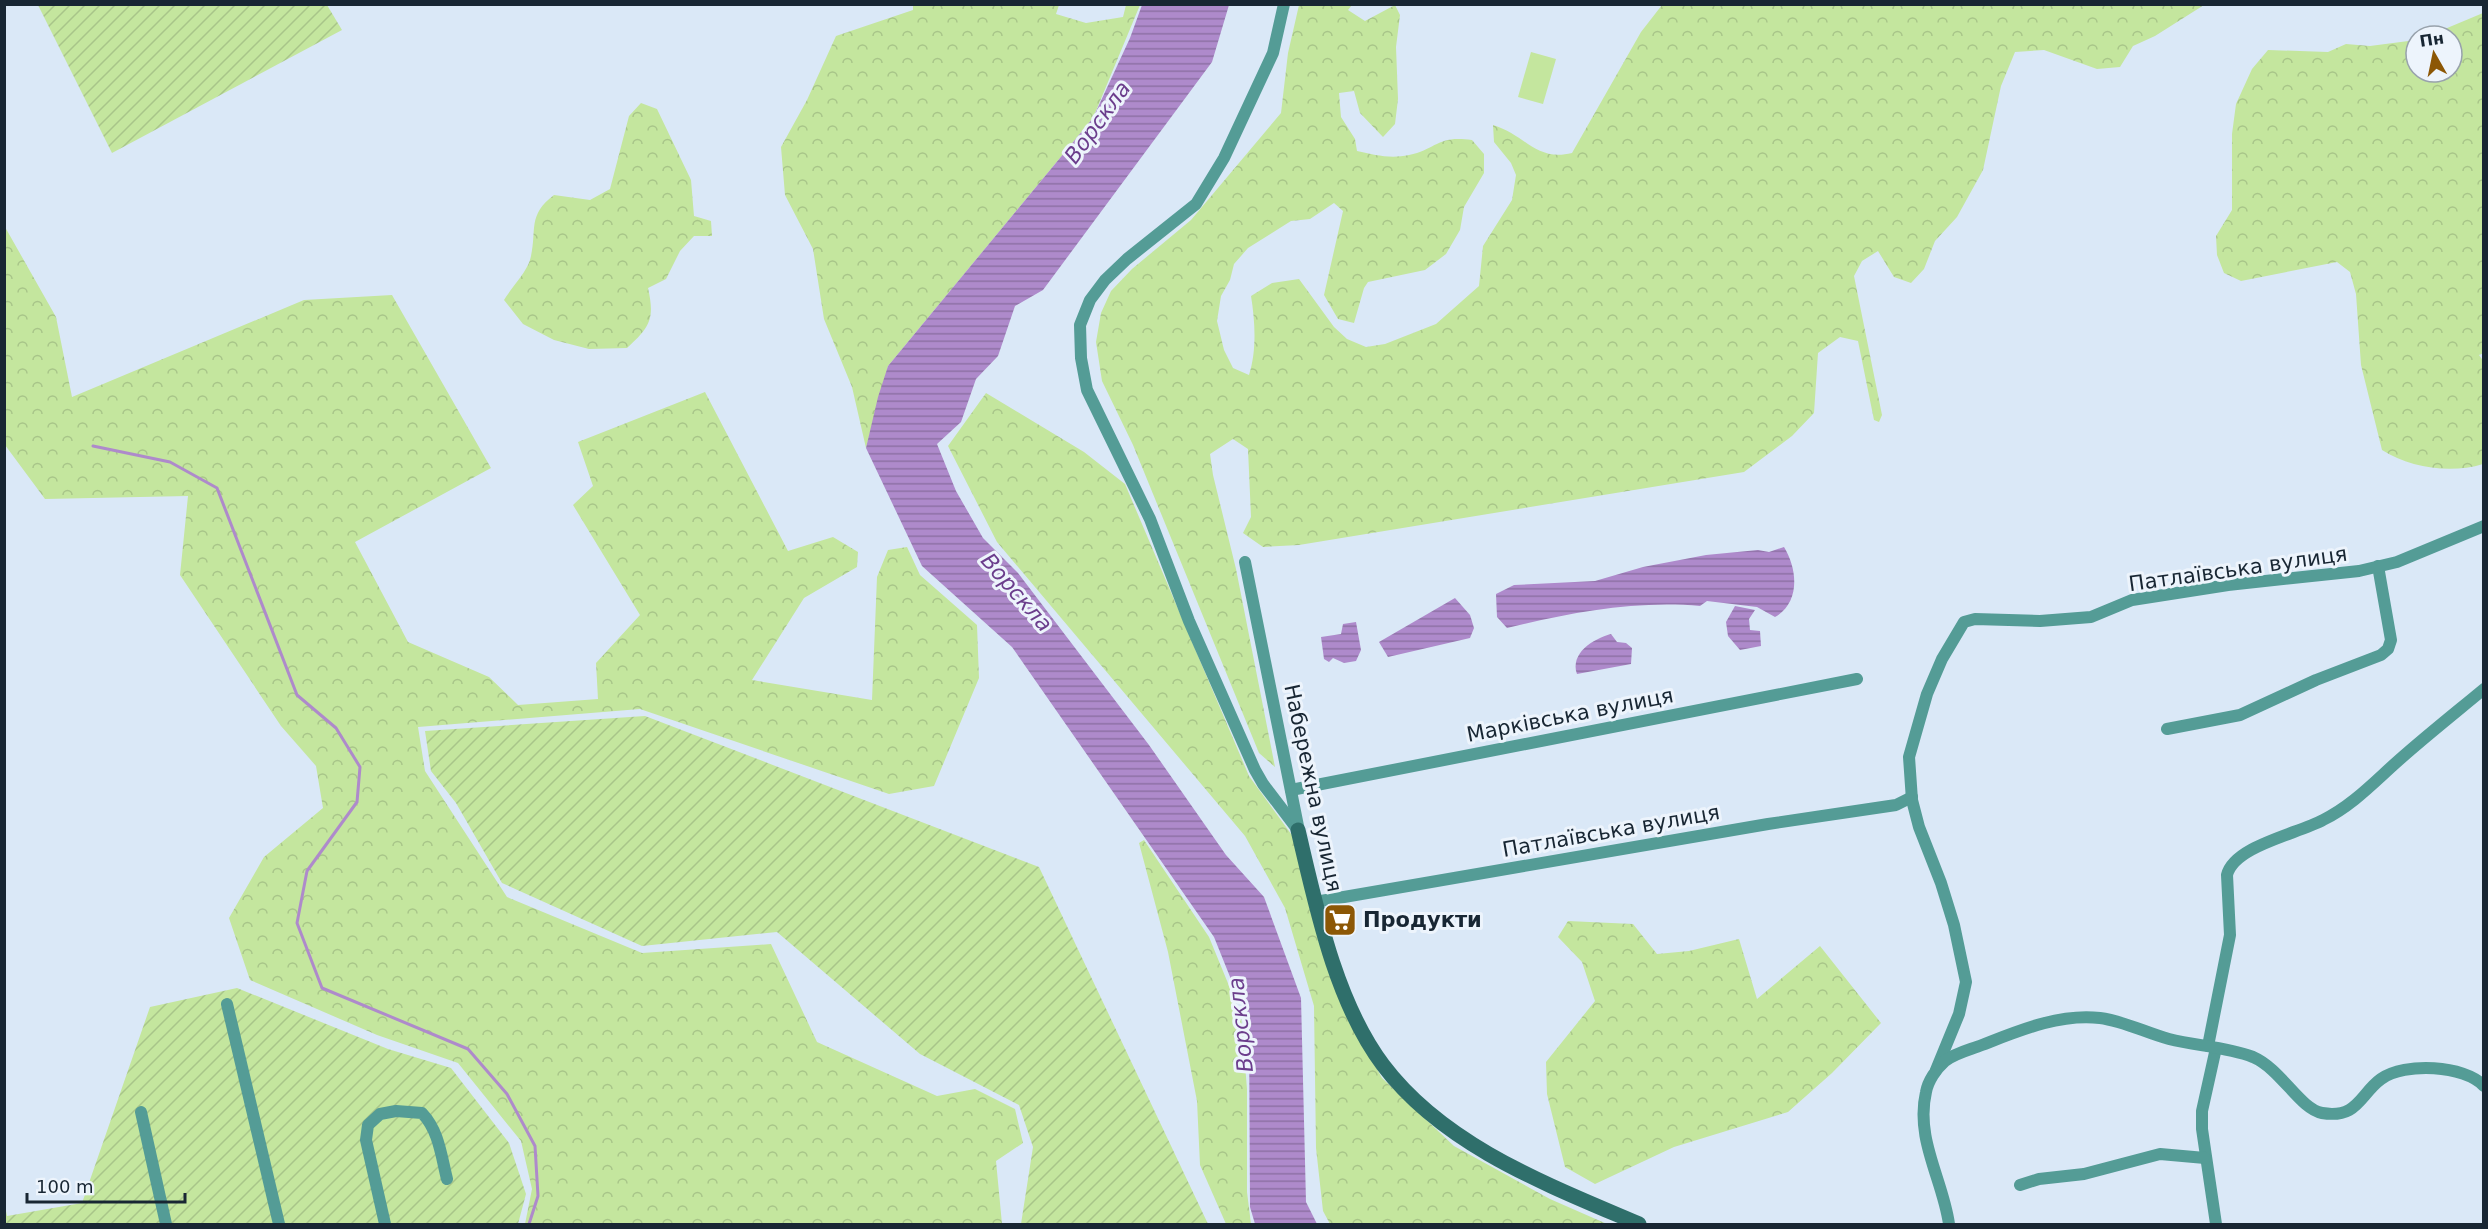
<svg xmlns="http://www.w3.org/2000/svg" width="2488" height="1229" font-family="'DejaVu Sans',sans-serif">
  <defs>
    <pattern id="forest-crowns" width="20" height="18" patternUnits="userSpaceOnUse" patternTransform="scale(1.5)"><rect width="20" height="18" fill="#c4e69e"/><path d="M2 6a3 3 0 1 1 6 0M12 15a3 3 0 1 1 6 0" fill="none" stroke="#a8c589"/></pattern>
    <pattern id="garden-furrows" width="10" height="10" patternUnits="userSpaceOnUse" patternTransform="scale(1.5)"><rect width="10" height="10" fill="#c4e69e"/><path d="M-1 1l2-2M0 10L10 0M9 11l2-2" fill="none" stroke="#a8c589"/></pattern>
    <pattern id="water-rules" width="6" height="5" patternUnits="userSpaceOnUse" patternTransform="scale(1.5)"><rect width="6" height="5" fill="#ae8acb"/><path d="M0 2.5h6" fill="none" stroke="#8d71a5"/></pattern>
  </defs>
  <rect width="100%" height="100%" fill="#dae8f7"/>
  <polygon fill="#c4e69e" points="1531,52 1556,59 1543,104 1518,97"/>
  <g fill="url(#forest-crowns)">
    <polygon points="913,5 1059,5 1056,14 1086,23 1123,17 1126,5 1140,5 1093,118 888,366 866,448 852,387 824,319 813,249 785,195 781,147 807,100 836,36 913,10"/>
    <path d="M1299 5H1352L1348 10 1365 21 1395 5 1400 15 1396 47 1398 99 1395 124 1383 137 1360 113 1354 91 1339 93 1341 117 1355 139 1357 151C1375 155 1390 159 1409 155 1437 149 1437 135 1472 140L1484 154V173L1464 207 1460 230 1446 254 1425 270 1368 282 1364 288 1354 323 1338 319 1324 295 1343 211 1334 203 1310 219 1291 221 1248 248 1234 264 1230 280 1221 296 1217 321 1224 350 1233 368 1249 375C1257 350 1255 321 1251 296L1272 283 1299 279 1334 327 1347 339 1366 347 1385 344 1436 324 1479 286 1483 246 1512 200 1516 175 1511 163 1494 142 1493 125C1526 135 1536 162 1572 153L1641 32 1662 5H2204L2155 36 2133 46 2120 67 2097 69 2044 50 2015 52 2001 86 1983 170 1957 217 1935 241 1924 269 1911 283 1894 277 1878 251 1862 261 1854 276 1882 415 1879 422 1874 420 1858 341 1840 337 1818 353 1814 413 1792 436 1744 472 1299 545 1263 547 1243 533 1251 517 1248 449 1233 439 1210 454 1213 475 1236 569 1275 767 1259 753 1133 445 1102 381 1096 342 1101 313 1111 291 1132 269 1191 220 1281 113 1288 53Z"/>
    <path d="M2483 13 2484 353 2479 355 2484 362 2483 464C2451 474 2410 468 2382 450L2361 365 2356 294 2350 272 2337 262 2241 281 2224 273 2217 255 2216 236 2232 210V134L2236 104 2252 69 2268 50 2328 52 2346 44 2370 46 2416 40V72H2452V36H2428Z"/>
    <path d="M641 103 657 109 691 180 694 216 711 221 712 236H694L680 251 666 279 648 288C655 319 650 327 627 348L589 349 554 340 523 324 504 300C511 288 526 273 530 260 538 231 526 216 554 195L590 200 610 189 629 116Z"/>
    <polygon points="5,227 56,317 72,397 304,300 392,295 491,468 355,542 408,642 489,677 518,705 598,699 596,663 640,615 573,505 593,486 578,442 705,392 788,551 833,537 858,552 857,567 804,598 752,680 872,700 877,577 888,550 907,547 920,575 977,625 979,678 934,786 889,794 640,709 418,727 425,771 507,897 642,953 771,944 817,1042 937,1096 975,1089 1015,1109 1023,1143 996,1161 1002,1224 525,1224 532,1189 521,1141 458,1063 377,1035 250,980 229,918 264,857 323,808 316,766 281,726 180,575 188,496 45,499 5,445"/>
    <polygon points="986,393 1084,452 1125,484 1249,776 1294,838 1353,1027 1382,1078 1454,1146 1550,1199 1607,1224 1330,1224 1323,1211 1316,1148 1314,1006 1285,908 1245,836 997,542 948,446"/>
    <polygon points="1144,840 1209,937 1241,1015 1247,1089 1247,1192 1251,1224 1226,1224 1200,1165 1197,1101 1168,952 1139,843"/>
    <polygon points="1568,921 1633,924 1657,954 1689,951 1739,939 1757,999 1820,946 1881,1023 1832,1073 1788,1112 1674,1147 1595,1184 1565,1167 1547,1094 1546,1062 1595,1001 1582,962 1558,937"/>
  </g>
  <g fill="url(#garden-furrows)">
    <polygon points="38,5 327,5 342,30 112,153"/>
    <polygon points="645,716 1039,867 1208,1224 1021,1224 1033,1147 1019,1105 920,1054 777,932 642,946 502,883 456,803 431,771 425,731"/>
    <polygon points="237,988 388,1049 451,1068 509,1143 526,1194 518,1224 5,1224 4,1201 7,1216 82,1203 150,1007"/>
  </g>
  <g fill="url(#water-rules)">
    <polygon points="1142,5 1229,5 1212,62 1043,290 1015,306 998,356 976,379 961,422 937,444 956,491 983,538 1018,573 1149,745 1226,855 1264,897 1301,998 1306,1202 1317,1224 1255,1224 1250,1207 1249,1024 1214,937 1012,647 922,566 866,448 878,397 888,366 1093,118 1130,38"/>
    <path d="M1784 547C1798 570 1800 603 1775 617L1757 607 1707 601 1700 606C1636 600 1568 613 1507 628L1497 617 1496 594 1514 585 1595 581 1643 567 1706 555 1758 550 1769 552Z"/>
    <polygon points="1455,598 1470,615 1474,628 1470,638 1388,657 1379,642"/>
    <polygon points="1735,606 1755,610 1749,619 1750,630 1760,631 1761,646 1740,650 1728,636 1726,622"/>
    <polygon points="1356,622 1361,650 1356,661 1344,663 1333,658 1329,662 1324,659 1321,637 1341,634 1343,624"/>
    <path d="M1611 634 1617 642 1626 643 1632 648 1631 664 1577 674C1570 653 1593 639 1611 634Z"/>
  </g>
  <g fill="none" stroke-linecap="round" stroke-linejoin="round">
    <polyline stroke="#ae8acb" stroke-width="3" points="93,446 170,462 217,488 297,695 336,728 360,767 357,802 307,871 297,923 322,988 468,1049 507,1094 535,1146 538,1196 529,1224"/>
    <g stroke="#549c96" stroke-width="12">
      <polyline points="1284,4 1273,53 1224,158 1196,204 1127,259 1105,280 1090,300 1080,325 1081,358 1087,390 1150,519 1189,621 1255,770 1263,784 1298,830"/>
      <polyline points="1245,562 1298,826"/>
      <polyline points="2167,729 2240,715 2316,680 2381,655 2388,649 2391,640 2378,566"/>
      <polyline points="1291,790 1857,679"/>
      <polyline points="1315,902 1768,824 1896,805 1912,797"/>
      <polyline points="227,1004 279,1224"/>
      <path d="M2208 1046 2230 935 2227 875C2234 846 2297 834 2323 820 2353 805 2374 782 2399 760 2426 736 2455 713 2484 689"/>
      <polyline points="2216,1048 2202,1111 2202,1129 2216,1224"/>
      <polyline points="1936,1070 1959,1014 1966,982 1954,925 1941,883 1919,827 1912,800 1909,757 1927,694 1942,659 1964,622 1975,619 2040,621 2091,617 2132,600 2228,585 2359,571 2397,562 2484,526"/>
      <polyline points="141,1112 166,1224"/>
      <polyline points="2020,1185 2039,1179 2084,1174 2160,1154 2205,1158"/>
      <path d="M385 1224 366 1140 368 1125 380 1114 396 1111 422 1113C439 1131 441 1155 447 1179"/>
      <path d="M1949 1224C1943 1180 1915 1139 1926 1092 1928 1081 1936 1069 1945 1061 1955 1053 1969 1050 1982 1045 2018 1031 2060 1013 2100 1018 2124 1021 2146 1033 2169 1039 2197 1046 2226 1047 2253 1057 2281 1069 2300 1109 2322 1113 2358 1119 2360 1094 2381 1079 2405 1062 2464 1065 2484 1086"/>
    </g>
    <path stroke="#2f6f6b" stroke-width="15" d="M1298 830C1316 906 1335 1001 1383 1065 1444 1146 1548 1185 1639 1224"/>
  </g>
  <defs>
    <g id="supermarket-square" transform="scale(1.725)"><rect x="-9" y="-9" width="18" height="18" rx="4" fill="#8c5705" stroke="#edf4fc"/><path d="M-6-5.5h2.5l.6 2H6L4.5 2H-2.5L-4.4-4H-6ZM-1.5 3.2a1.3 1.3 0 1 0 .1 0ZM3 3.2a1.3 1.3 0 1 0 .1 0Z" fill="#fff"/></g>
  </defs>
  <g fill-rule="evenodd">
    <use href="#supermarket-square" x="1340" y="920"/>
  </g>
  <g text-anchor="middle" stroke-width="6" stroke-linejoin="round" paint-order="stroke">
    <g font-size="21" fill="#182633" stroke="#edf4fc">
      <text transform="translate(2238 569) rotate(-8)" y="7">Патлаївська вулиця</text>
      <text transform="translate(1570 715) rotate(-11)" y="7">Марківська вулиця</text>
      <text transform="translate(1313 788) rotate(78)" y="7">Набережна вулиця</text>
      <text transform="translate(1611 831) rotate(-10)" y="7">Патлаївська вулиця</text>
    </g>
    <g font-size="21" font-weight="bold" fill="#182633" stroke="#edf4fc" text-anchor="start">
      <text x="1363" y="927">Продукти</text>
    </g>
    <g font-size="22" font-style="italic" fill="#6b3d8c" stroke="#edf4fc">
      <text transform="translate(1097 122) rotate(-54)" y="8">Ворскла</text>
      <text transform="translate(1017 592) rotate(49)" y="8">Ворскла</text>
      <text transform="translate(1240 1025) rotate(-96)" y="8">Ворскла</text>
    </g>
  </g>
  <rect width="2488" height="1229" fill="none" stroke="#182633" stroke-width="12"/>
  <g transform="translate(2434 54) rotate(351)"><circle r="28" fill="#edf4fc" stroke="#98a2ac" stroke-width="1.5"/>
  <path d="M0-4.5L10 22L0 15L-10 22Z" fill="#8c5705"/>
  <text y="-9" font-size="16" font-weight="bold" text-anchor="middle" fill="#182633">Пн</text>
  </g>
  <path d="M27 1193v9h158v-9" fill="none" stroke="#182633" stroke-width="3"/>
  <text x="36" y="1193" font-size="18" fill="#182633" stroke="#edf4fc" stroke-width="4.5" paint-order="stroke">100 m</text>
</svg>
